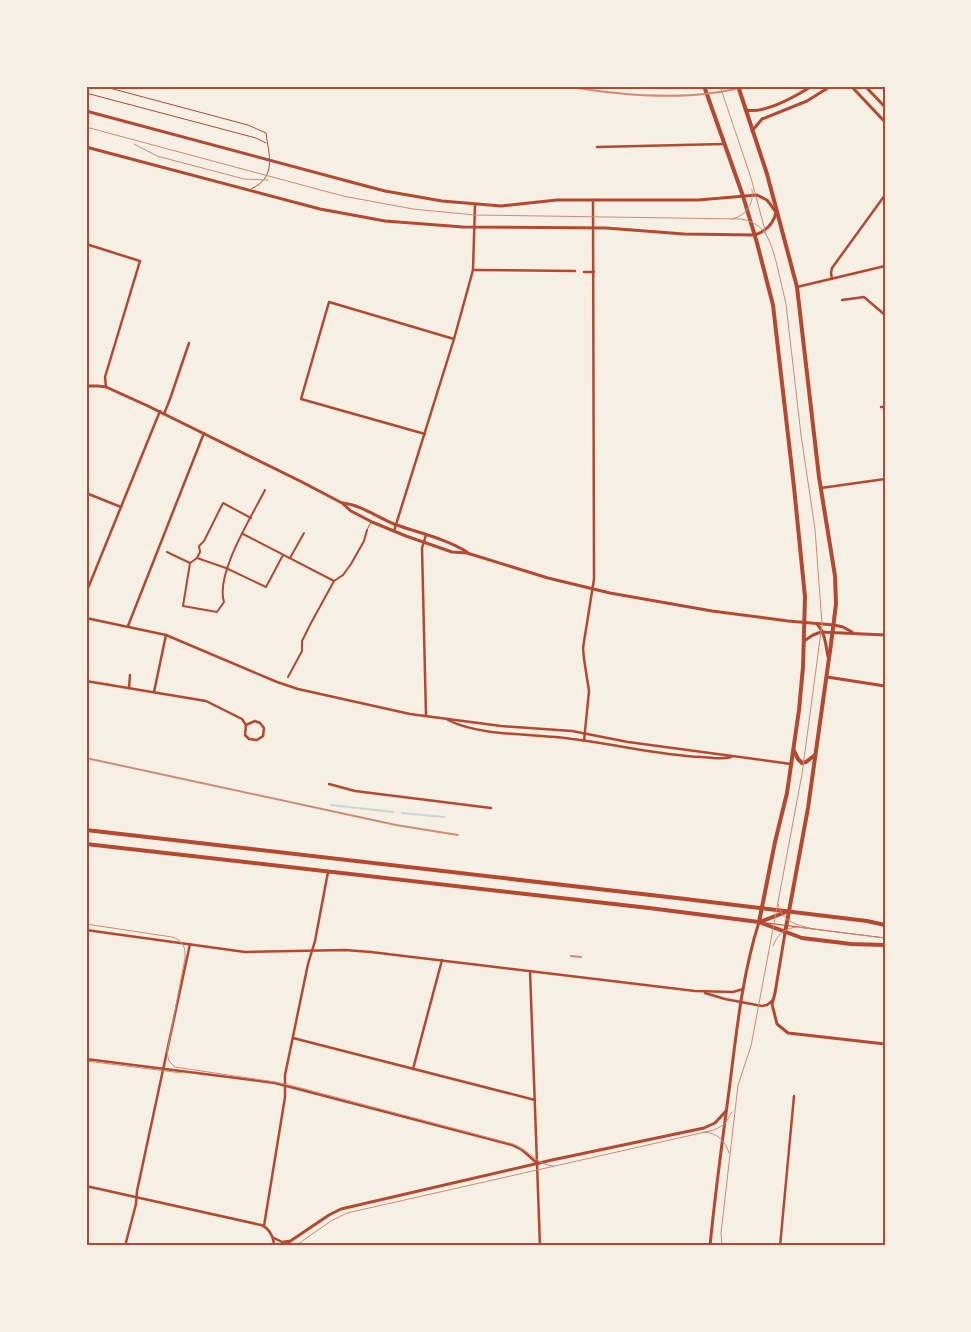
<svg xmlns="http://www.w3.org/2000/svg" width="971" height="1332" font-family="'Work Sans',sans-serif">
  <rect width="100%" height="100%" fill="#f6efe4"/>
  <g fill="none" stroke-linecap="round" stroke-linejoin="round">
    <g stroke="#c9d6d2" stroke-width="2">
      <polyline points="331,805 393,812"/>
      <polyline points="402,813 444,817"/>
    </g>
    <g stroke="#b5482f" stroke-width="1">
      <path d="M102 86 248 125 266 133C269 156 277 177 251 189"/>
      <polyline points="86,93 256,138 266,143"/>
      <polyline points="367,530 371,522"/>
      <polyline points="767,923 885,938"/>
    </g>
    <g stroke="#b5482f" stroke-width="2">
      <polyline points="251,518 223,503 204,541 199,546 200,552 197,558 226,568 266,587 283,555"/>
      <polyline points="243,534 334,581"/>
      <polyline points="167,552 190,563"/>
      <path d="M197 558 190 563 183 606 217 612 224 602C215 574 252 516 265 490"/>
      <polyline points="290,558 304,533"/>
      <polyline points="288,677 302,651 302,641 311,623 334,581 343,575 351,564 364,541 367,530"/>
    </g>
    <g stroke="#b5482f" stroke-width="2.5">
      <polyline points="597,147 724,144"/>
      <polyline points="86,244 140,261 105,377 106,387"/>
      <polyline points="473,270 575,271"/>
      <polyline points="584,272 594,272"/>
      <polyline points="832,279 831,273 832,268 885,195"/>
      <polyline points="797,287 885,266"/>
      <polyline points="842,300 864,297 885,315"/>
      <polyline points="881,407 885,407"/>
      <polyline points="164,414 170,399 189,343"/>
      <polyline points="425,434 301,399 329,302 454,339"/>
      <polyline points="821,488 885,479"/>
      <polyline points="86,493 121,507"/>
      <polyline points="394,531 454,339 473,270 475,205"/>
      <polyline points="426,535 422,548 426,716"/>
      <polyline points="86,593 160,411"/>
      <polyline points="86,618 166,635 277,682 298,689 410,714 501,726 572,731 628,742 791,764"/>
      <polyline points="128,626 204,433"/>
      <polyline points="86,681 206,701 242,719 246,725 245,735 249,739 257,740 263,736 264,728 260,723 255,721 246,725"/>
      <polyline points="129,688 130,675"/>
      <polyline points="154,692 166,635"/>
      <path d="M448 720C481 737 535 733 572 739 615 744 658 755 701 757 711 757 721 760 731 757"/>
      <polyline points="584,741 589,691 584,659 583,648 594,579 593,200"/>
      <polyline points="329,784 355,791 491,808"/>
      <polyline points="86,930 245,952 345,950 371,952 695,991 733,992 743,989"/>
      <polyline points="530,971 540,1246"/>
      <polyline points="705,993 725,999 762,1006 767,1005 773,1000"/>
      <polyline points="293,1038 535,1100"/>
      <polyline points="86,1059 275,1083 512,1145 522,1150 538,1164"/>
      <polyline points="413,1069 442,960"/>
      <path d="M86 1186 261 1225C269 1228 274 1237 274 1246"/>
      <polyline points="264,1226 285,1097 285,1075 308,964 315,941 328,872"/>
      <polyline points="274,1238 282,1242 289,1241"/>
      <polyline points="125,1246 136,1204 137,1191 190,944"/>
      <polyline points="780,1246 794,1096"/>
    </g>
    <g stroke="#b5482f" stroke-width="3">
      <polyline points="851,86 885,122"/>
      <polyline points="865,86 885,107"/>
      <path d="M746 110C765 114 796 96 812 86"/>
      <path d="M86 111 351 182 385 191 442 201 501 206 557 200H698L757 195 767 200 776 212C774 223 766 231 755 235L684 234 606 228 463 227 385 221 320 209 86 147"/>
      <polyline points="752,131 762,119 807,101 831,86"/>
      <polyline points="86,386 98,386 106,387 148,406 302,482 342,503 351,511 372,522 406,536 452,552 467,553 548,578 610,593 712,611 788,621 834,625 843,627 852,632"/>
      <path d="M343 503C361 505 377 517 394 524 418 533 445 538 467 552"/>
      <path d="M817 624C827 635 825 647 829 660"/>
      <polyline points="804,641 813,635 821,632 885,635"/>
      <polyline points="827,677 885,686"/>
      <polyline points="785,933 775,993 772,1004 777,1024 788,1033 885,1044"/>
      <polyline points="283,1246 329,1215 341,1209 552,1160 704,1128 715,1123 726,1111"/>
      <path d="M710 1246C715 1194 722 1143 729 1091 736 1036 742 975 759 922"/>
    </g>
    <g stroke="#b5482f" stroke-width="4">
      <polyline points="704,86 743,196 757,243 773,305 794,487 805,597 803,667 799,710 787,793 775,842 759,922"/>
      <polyline points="738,86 767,174 797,287 819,477 835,576 836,604 831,644 808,808 785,933"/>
      <polyline points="794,751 798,759 802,763 806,762 815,755"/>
      <path d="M86 830C347 860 607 889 867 921L885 925"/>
      <polyline points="86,844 649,908 759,922 802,938 851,944 885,945"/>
      <polyline points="760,922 786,912"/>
    </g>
    <g stroke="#cf8b77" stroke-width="1">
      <polyline points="720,86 751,178 766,234"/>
      <path d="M86 127 343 196 413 209 475 215 740 219C766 222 771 243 777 265 780 278 783 291 786 304L801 435 815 529 822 624 802 774 751 1046 738 1085 721 1233 722 1246"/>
      <polyline points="134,144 157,156 244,179 268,180"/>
      <path d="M732 219C747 215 754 204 752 189"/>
      <path d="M778 904C782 921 795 925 810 928"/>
      <path d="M86 924 172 937C182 940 186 947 185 958L167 1053 169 1061 175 1067 275 1082 297 1087 513 1144C528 1149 538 1166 554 1166"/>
      <path d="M773 946C777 935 784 929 796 927L885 938"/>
      <polyline points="86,1061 182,1073"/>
      <path d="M704 1132C717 1133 725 1140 729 1153"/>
      <polyline points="295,1246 331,1221 347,1213 714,1130 725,1124 732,1112"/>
    </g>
    <g stroke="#cf8b77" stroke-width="2">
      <path d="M565 86C623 96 691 102 747 86"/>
      <polyline points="652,86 702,86"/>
      <polyline points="86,758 396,825 458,835"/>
      <polyline points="571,956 581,957"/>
    </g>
  </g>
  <rect width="971" height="1332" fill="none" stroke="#f6efe4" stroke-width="175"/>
  <rect x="88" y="88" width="796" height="1156" fill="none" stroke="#b5482f" stroke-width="2"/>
</svg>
